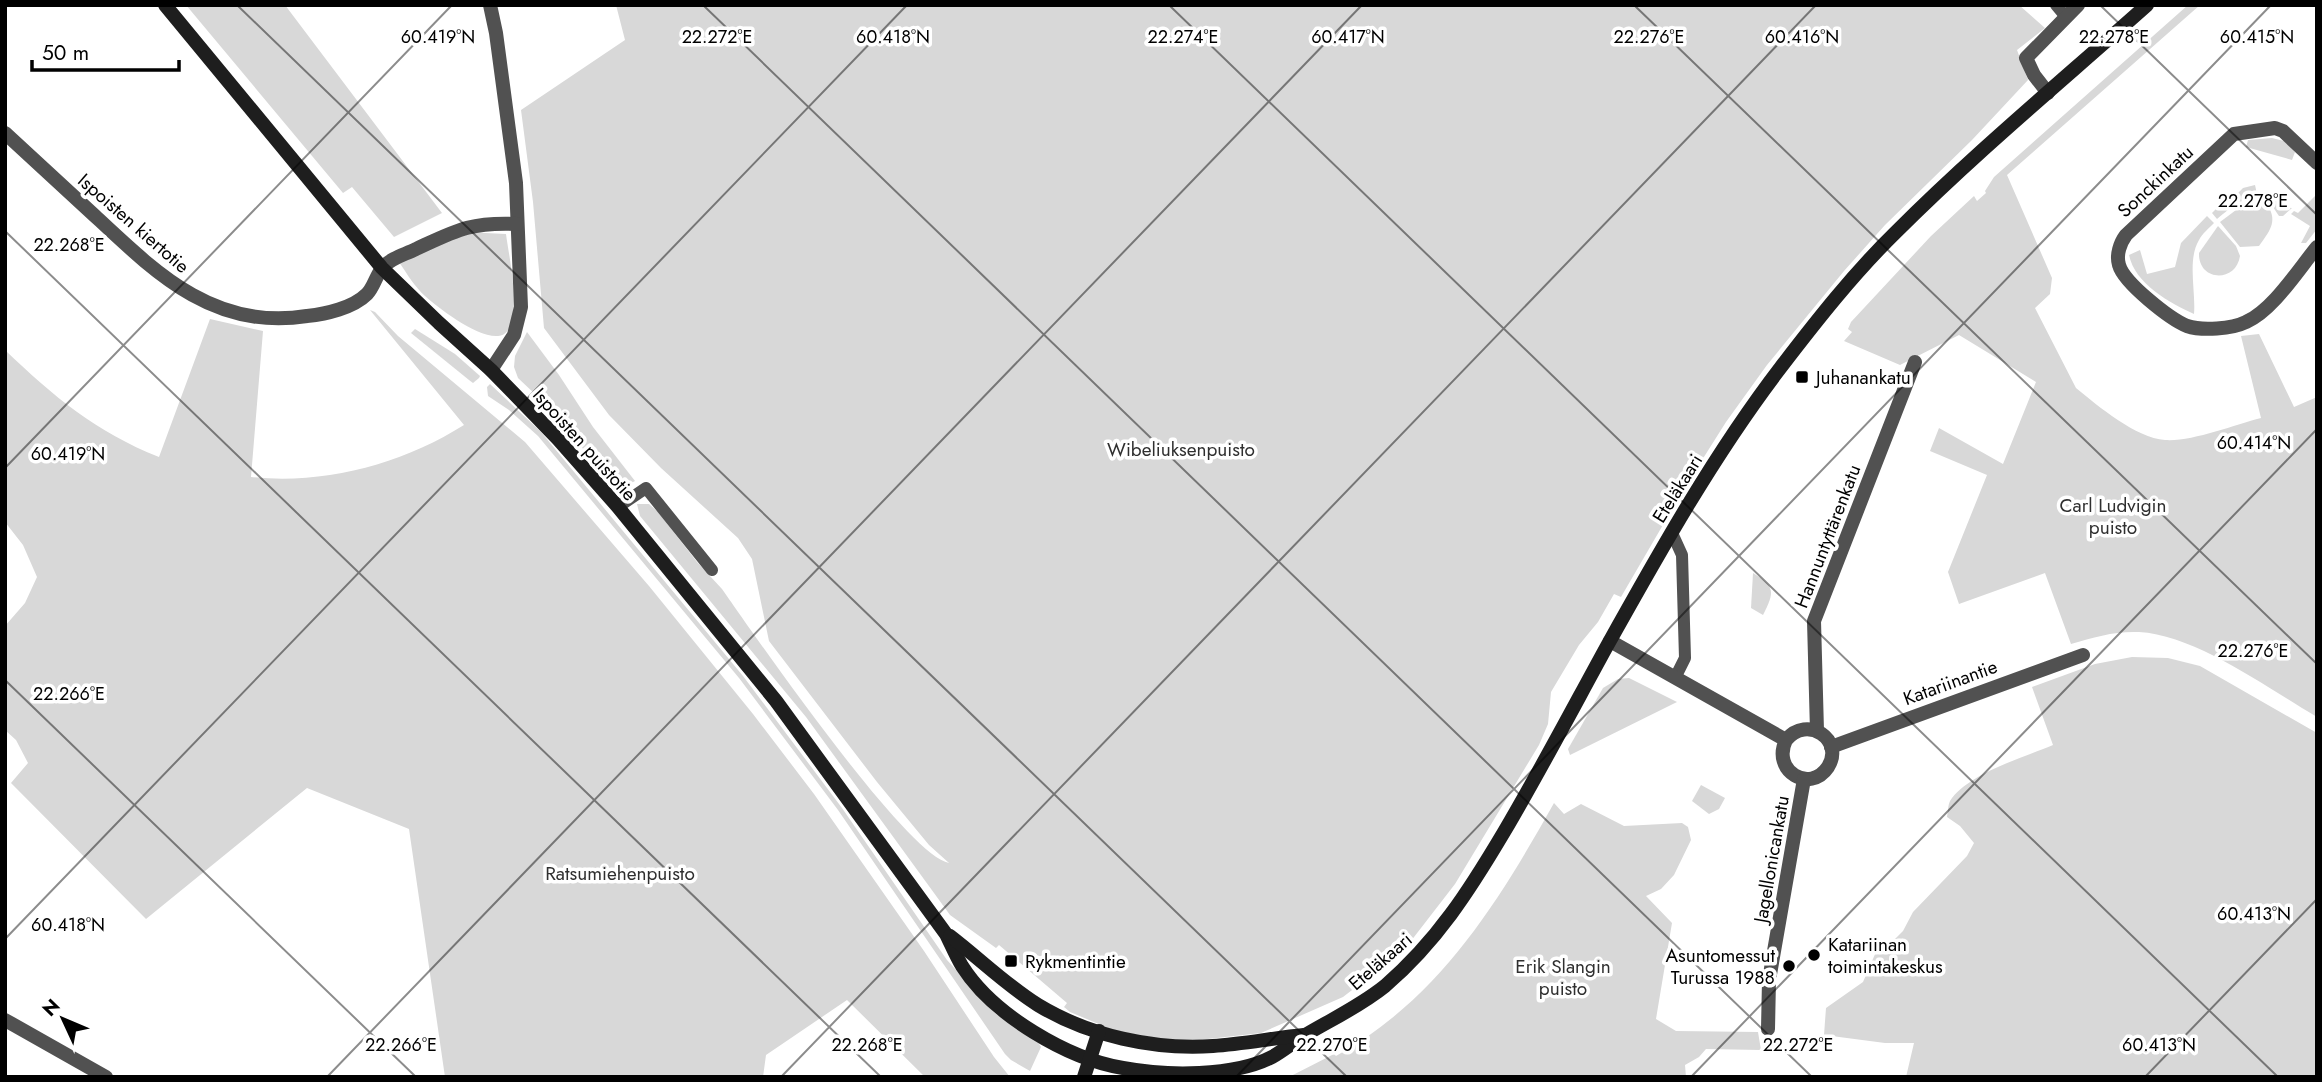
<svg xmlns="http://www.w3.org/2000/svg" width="2322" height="1082" font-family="Jost,sans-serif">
  <rect width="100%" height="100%" fill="#fff"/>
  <g fill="#d8d8d8">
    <polygon points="186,5 285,5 442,213 394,237 352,187 343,193"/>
    <path d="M616 5H2019L2045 28 2017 50 2028 80 1972 140 1885 225 1844 271 1767 365 1726 422 1685 487 1621 597 1614 594 1598 622 1579 645 1551 692 1548 724 1539 745 1455 884 1404 950 1343 997 1261 1033 1199 1040H1168L1138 1035 1113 1030 1070 1012 1064 1007 1067 1003 999 945 996 948 950 915 806 717 640 516 637 504H649L658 512 697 562 722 589C755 636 906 855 949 863L929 845 877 782 769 641 752 559 738 538 661 468 609 415 544 328 533 202 521 110 625 40Z"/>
    <path d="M2188 5H2200L2007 175 2052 278 2050 294 2035 308 2076 388C2098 406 2136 438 2165 440 2191 442 2234 425 2261 418L2241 336 2259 334 2294 407 2317 397V717C2267 688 2196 635 2139 632 2115 631 2094 637 2071 644L2045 573 1959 604 1948 572 1987 475 1930 451 1939 428 2003 464 2036 382 1959 335 1900 365 1844 341 1852 332 1848 329 1851 322 1931 236 1974 196 1977 201 1986 193 1985 191 1994 177Z"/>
    <polygon points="2272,138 2284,141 2295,152 2292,160 2246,147 2248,140"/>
    <path d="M2255 185 2257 194 2267 191 2284 207 2292 208 2283 216H2279C2276 212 2273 206 2269 202 2253 188 2230 208 2217 219L2212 213 2229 196 2232 199 2243 188Z"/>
    <polygon points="2317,194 2317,229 2306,243 2301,243 2310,226 2291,214 2294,211 2298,213"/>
    <path d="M2252 202 2268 206C2278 222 2269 232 2259 246L2240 247 2220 222 2240 207Z"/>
    <path d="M2207 216 2214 223C2209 228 2202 234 2199 240 2187 260 2196 291 2194 314 2170 303 2135 284 2129 255L2140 250 2147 274 2175 267 2181 243Z"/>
    <path d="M2218 226 2236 246 2240 256C2236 283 2198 282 2199 253Z"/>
    <path d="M465 232 506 234C509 257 521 311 508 330 495 352 438 308 425 296 415 287 407 274 399 262Z"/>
    <path d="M370 310 375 312 398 336 525 442 649 586 753 714 814 794 924 951 994 1057 1010 1077H925L847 1000 766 1055 763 1077H445L409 829 307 788 146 919 11 783 28 763 16 740 5 730V626L25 603 37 577 23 545 5 522V350C54 397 96 432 159 457L210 319 263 331 251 477C324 485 402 464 464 425Z"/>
    <polygon points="415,329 455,354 480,376 479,378 473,383 469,380 411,333"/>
    <polygon points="527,332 559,375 593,427 635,481 621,488 612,482 536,395 518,378 514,367 515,356"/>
    <polygon points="490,384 541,432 743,676 842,808 947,960 996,1014 1038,1042 1041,1047 1030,1071 1011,1060 1005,1054 838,810 739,678 538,436 509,410 488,396 487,387"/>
    <path d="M1753 573C1775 587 1775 591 1763 615L1751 608Z"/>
    <path d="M2132 657 2168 658 2200 666 2317 733V1077H1906L1914 1043H1885L1824 1035 1826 1008 1863 982 1879 945 1895 939 1903 931 1913 912 1967 856 1974 843 1960 826 1947 817C1948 812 1948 805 1950 801 1967 774 2024 757 2053 745L2032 687 2095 664Z"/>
    <polygon points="1629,678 1677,702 1570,755 1568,749 1603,688 1618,679"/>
    <polygon points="1701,785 1725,798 1719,809 1709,814 1692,801"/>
    <path d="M1554 803 1564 814 1581 804 1624 826 1682 823 1688 827 1691 840 1674 875 1661 889 1646 896 1672 923 1656 1019 1676 1031 1758 1032 1761 1050 1706 1049 1699 1057 1685 1065 1686 1077H1289L1334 1054 1336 1056C1439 999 1498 903 1554 803Z"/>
  </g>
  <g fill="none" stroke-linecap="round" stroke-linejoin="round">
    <g stroke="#515151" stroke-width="12">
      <polyline points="2056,5 2066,17"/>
      <polyline points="618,507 646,488 712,570"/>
      <polyline points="1672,533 1682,555 1685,658 1675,678"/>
    </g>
    <g stroke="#515151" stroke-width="14">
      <polyline points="490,5 496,33 516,183 521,307 514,335 491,370"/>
      <polyline points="2048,93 2034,75 2026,58 2078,5"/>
      <path d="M5 133C35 161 65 188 95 216 157 274 215 331 307 316 326 314 353 308 367 294 374 287 376 275 383 267 393 257 404 255 416 249 457 230 470 222 517 224"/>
      <path d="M2317 163 2283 131 2275 128 2234 134 2126 235C2120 243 2116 255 2119 265 2124 283 2170 319 2187 326 2202 331 2232 329 2246 322 2273 310 2298 270 2317 247"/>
      <path d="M1610 641 1786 740C1771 771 1810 794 1828 767 1845 740 1807 714 1786 740"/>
      <polyline points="1817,731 1814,621 1915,362"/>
      <polyline points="1831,747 2083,655"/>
      <polyline points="5,1020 106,1077"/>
      <polyline points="1768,1029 1769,980 1804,779"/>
    </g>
    <g stroke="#1e1e1e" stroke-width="14">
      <path d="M165 5 382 268 439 323 491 370 558 439 618 507 776 701 946 934C951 944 956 956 962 966 993 1015 1068 1059 1123 1068 1166 1076 1234 1077 1272 1057 1283 1051 1292 1043 1302 1037 1330 1020 1359 1007 1385 986 1437 941 1469 891 1504 832 1540 771 1573 708 1607 646 1660 551 1715 453 1781 367 1817 320 1854 273 1896 232 1976 152 2063 80 2147 5"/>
      <path d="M950 936C980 959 1006 985 1038 1005 1089 1036 1154 1050 1213 1046 1243 1044 1273 1038 1304 1035"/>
      <polyline points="1084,1077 1099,1031"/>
    </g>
  </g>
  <path fill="none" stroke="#000" stroke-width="2" stroke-opacity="0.45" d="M237 5 1347 1077M703 5 1812 1077M1169 5 2278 1077M1634 5 2317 664M2100 5 2317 215M5 231 881 1077M5 468 452 5M5 680 416 1077M5 939 907 5M327 1077 1362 5M781 1077 1816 5M1236 1077 2271 5M1691 1077 2317 429M2145 1077 2317 899"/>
  <g fill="#000" stroke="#fff" stroke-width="2.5">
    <rect x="1795" y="370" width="14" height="14" rx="3.5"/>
    <circle cx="1814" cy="955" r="7"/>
    <rect x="1004" y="954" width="14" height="14" rx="3.5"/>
    <circle cx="1789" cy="966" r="7"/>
  </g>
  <g text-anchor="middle" stroke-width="7" stroke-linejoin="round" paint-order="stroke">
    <g font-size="19" fill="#000" stroke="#fff">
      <text transform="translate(2155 181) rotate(-43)" y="7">Sonckinkatu</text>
      <text transform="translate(134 223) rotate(41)" y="7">Ispoisten kiertotie</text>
      <text transform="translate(585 444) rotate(48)" y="7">Ispoisten puistotie</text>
      <text transform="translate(1677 488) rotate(-58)" y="7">Eteläkaari</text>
      <text transform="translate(1827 536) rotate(-69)" y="7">Hannuntyttärenkatu</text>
      <text transform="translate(1950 682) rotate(-20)" y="7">Katariinantie</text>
      <text transform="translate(1771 859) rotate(-80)" y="7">Jagellonicankatu</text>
      <text transform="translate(1380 961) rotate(-41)" y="7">Eteläkaari</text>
    </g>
    <g font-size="19" fill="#000" stroke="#fff" text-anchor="start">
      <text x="1816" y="384">Juhanankatu</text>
      <text x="1828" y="951">Katariinan<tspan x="1828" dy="22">toimintakeskus</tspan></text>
      <text x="1775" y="962" text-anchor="end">Asuntomessut<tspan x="1775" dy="22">Turussa 1988</tspan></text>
      <text x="1025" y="968">Rykmentintie</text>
    </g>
    <g font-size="19" fill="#2f2f2f" stroke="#fff">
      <text x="1181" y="456">Wibeliuksenpuisto</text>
      <text x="2113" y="512">Carl Ludvigin<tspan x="2113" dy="22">puisto</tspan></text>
      <text x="620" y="880">Ratsumiehenpuisto</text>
      <text x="1563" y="973">Erik Slangin<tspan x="1563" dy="22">puisto</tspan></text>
    </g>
  </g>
  <g font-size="18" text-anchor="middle" fill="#000" stroke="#fff" stroke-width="7" stroke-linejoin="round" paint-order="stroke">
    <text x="717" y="43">22.272°E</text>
    <text x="1183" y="43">22.274°E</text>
    <text x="1649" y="43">22.276°E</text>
    <text x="2114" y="43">22.278°E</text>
    <text x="438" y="43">60.419°N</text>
    <text x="893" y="43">60.418°N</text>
    <text x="1348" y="43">60.417°N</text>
    <text x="1802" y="43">60.416°N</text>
    <text x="2257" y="43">60.415°N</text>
    <text x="2253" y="207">22.278°E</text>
    <text x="69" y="251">22.268°E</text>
    <text x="2254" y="449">60.414°N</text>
    <text x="68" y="460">60.419°N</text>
    <text x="2253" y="657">22.276°E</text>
    <text x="69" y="700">22.266°E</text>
    <text x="2254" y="920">60.413°N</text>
    <text x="68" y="931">60.418°N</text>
    <text x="2159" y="1051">60.413°N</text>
    <text x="401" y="1051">22.266°E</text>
    <text x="867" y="1051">22.268°E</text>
    <text x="1332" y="1051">22.270°E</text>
    <text x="1798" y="1051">22.272°E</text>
  </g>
  <rect width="2322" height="1082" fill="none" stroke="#000000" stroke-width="14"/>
  <g transform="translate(63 1019) rotate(314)" stroke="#ffffff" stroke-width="5" paint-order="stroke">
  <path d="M0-5L12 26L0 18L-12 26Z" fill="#000000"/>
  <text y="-10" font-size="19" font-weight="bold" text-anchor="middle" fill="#000000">N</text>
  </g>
  <path d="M32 60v10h147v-10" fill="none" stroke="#000000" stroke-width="3.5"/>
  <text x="42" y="60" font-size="21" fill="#000000" stroke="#ffffff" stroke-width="5" paint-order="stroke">50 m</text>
</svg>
